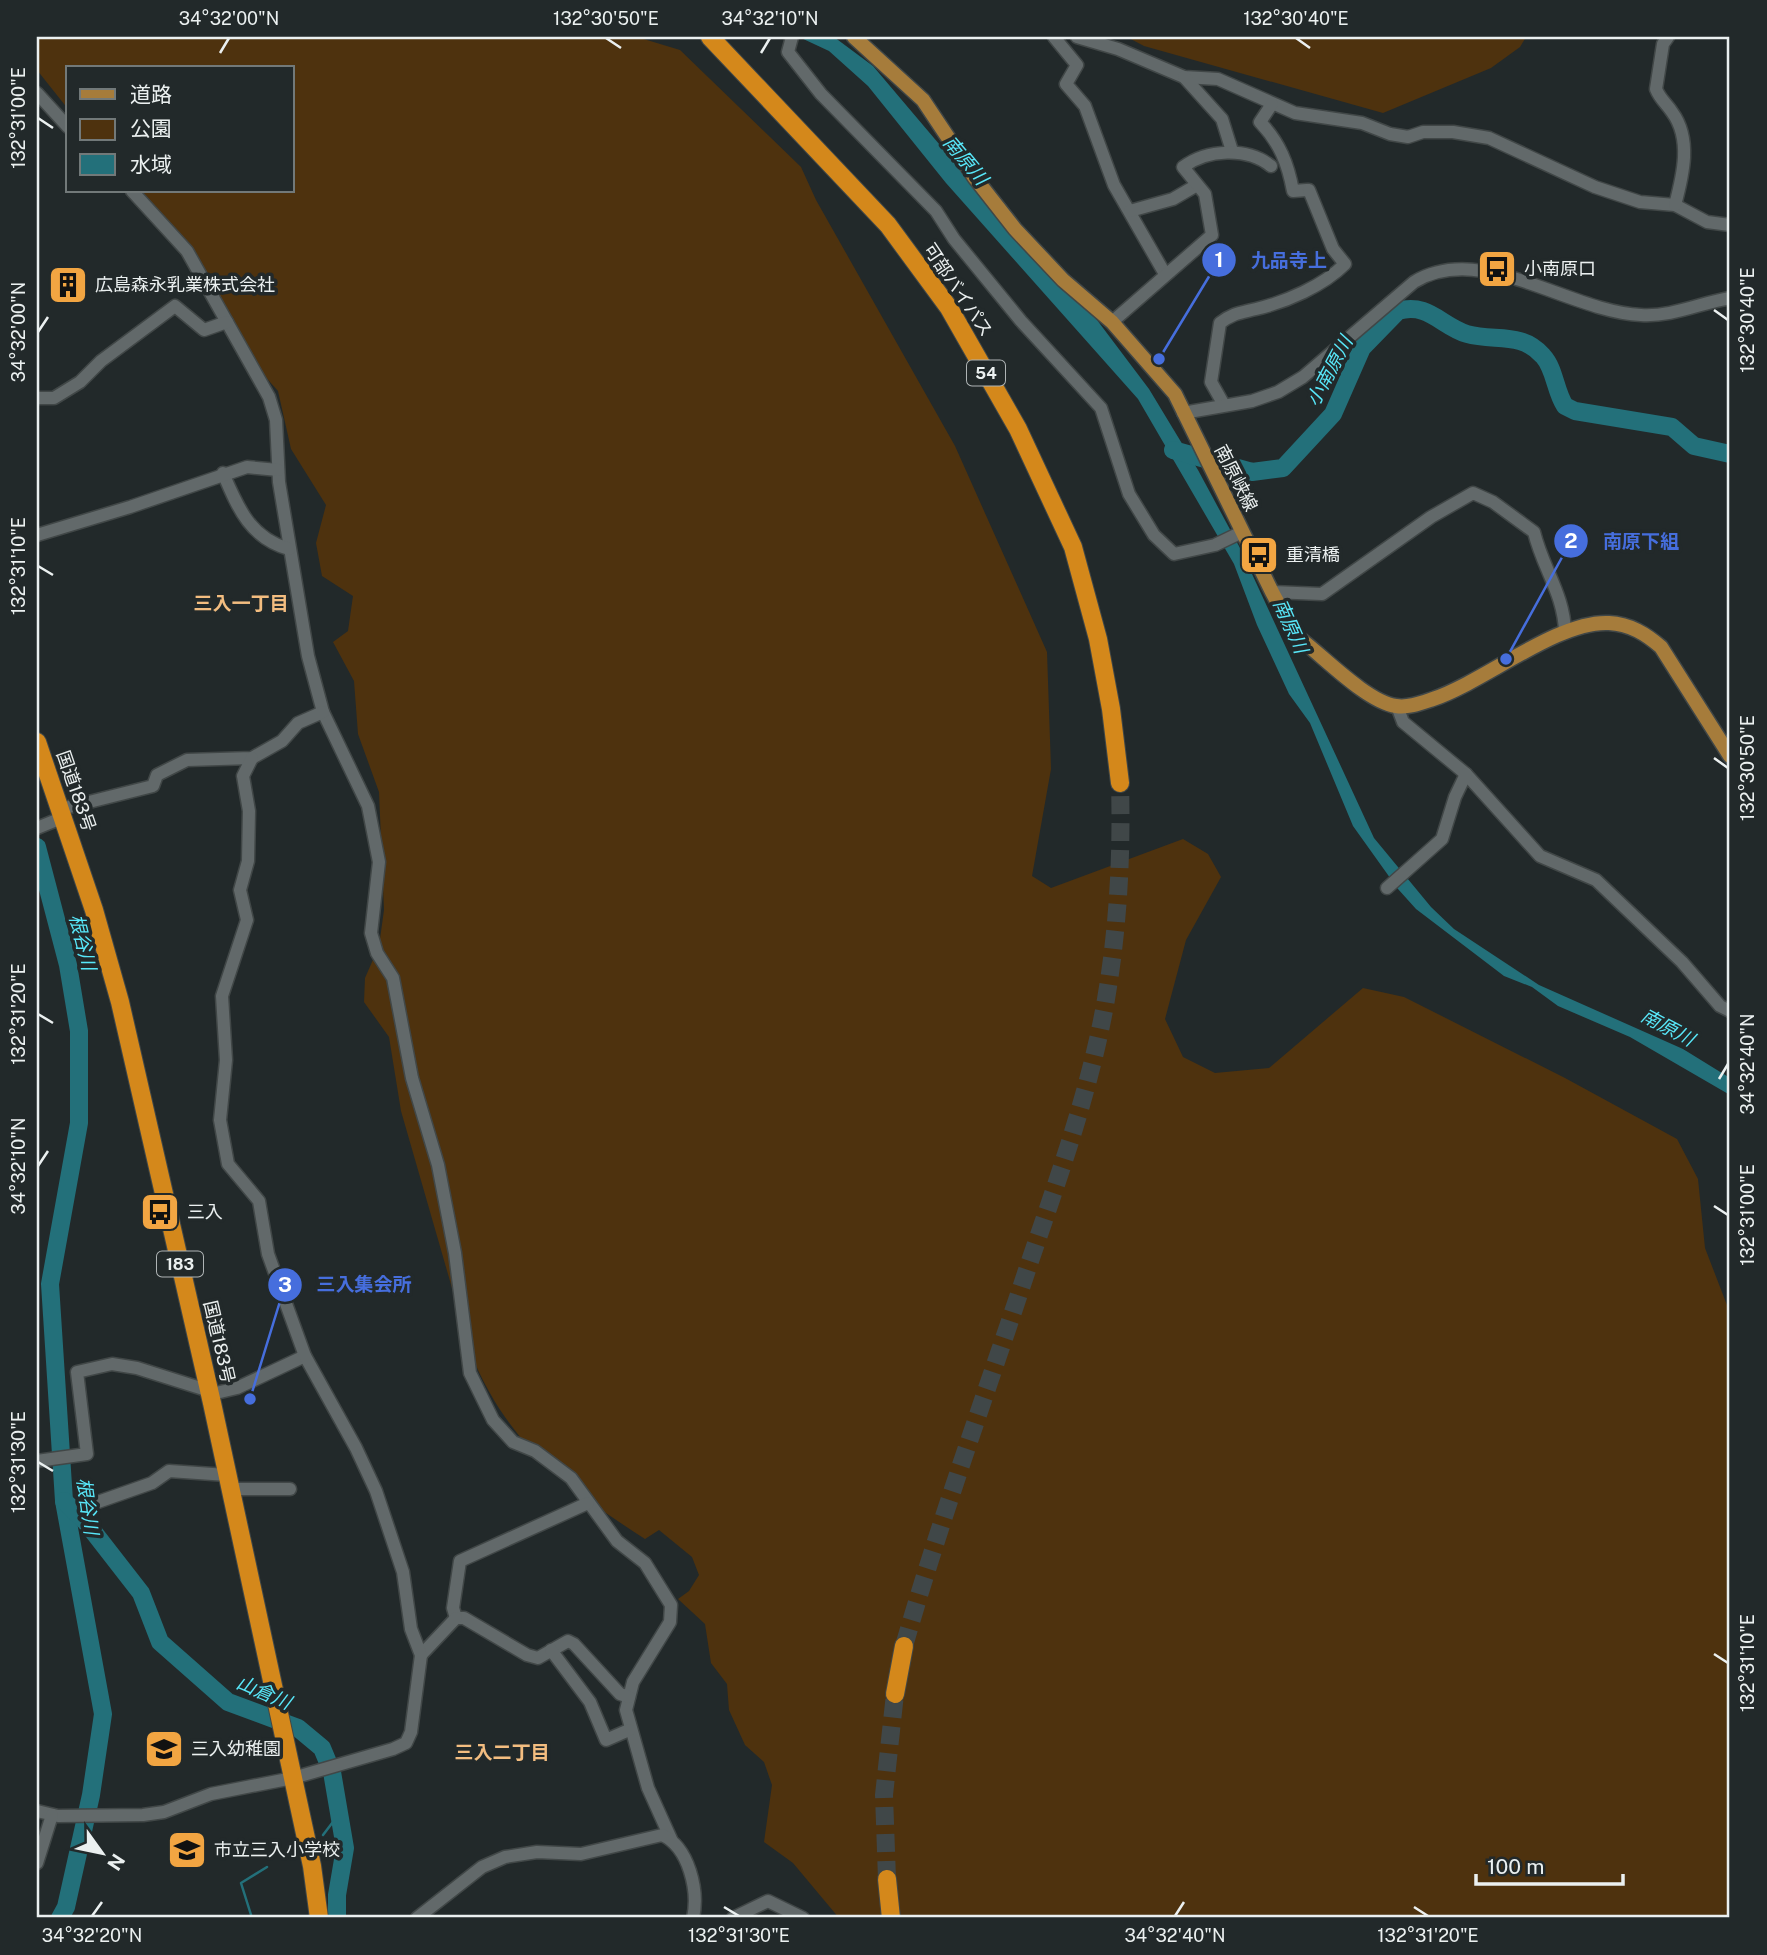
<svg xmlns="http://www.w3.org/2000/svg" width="1767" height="1955" font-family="'Public Sans','Noto Sans JP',sans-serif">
  <rect width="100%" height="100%" fill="#22292a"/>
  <g fill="#4e320e">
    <path d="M37 37H637L680 50 801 167 816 200 955 446 1047 652 1051 769 1032 876 1051 888 1183 839 1208 854 1221 877 1186 940 1165 1019 1183 1057 1215 1073 1269 1068 1363 988 1404 997 1565 1078 1677 1139 1698 1179 1705 1248 1730 1313V1918H839L793 1863 764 1842 772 1785 764 1762 745 1745 729 1710 727 1684 711 1663 705 1624 678 1599 689 1591 699 1575 692 1557 659 1530 645 1539C566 1488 508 1444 471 1354L401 1111 389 1037 364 1002 365 978 379 946 384 910 379 792 358 734 354 681 333 642 348 631 353 596 322 576 316 543 326 505 291 449 278 391 231 338 166 230 134 191H292V68H68V109L37 70Z"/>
    <polygon points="1127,37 1526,37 1520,47 1491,68 1383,113 1144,46"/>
  </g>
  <polygon fill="#23707a" points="799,37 834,37 873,66 1022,242 1097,320 1149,389 1198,470 1240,548 1374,838 1431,907 1454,929 1539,985 1683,1049 1730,1078 1730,1095 1630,1037 1558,1006 1532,987 1504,976 1416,909 1398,889 1353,826 1310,723 1289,694 1257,625 1234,564 1138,399 946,183 868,86 829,51"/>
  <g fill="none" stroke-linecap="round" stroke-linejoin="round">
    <g stroke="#23707a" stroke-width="2.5">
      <polyline points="323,1835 339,1814"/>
      <polyline points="252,1918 241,1883 267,1867"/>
    </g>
    <g stroke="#23707a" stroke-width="18">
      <path d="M1173 450 1252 472 1283 468 1333 414 1362 348 1398 311C1428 302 1441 326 1467 334 1495 342 1521 331 1543 356 1555 369 1555 391 1565 406L1575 411 1672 427 1694 446 1730 454"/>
      <polyline points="37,847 68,965 79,1031 79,1123 50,1284 64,1501 103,1714 91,1795 66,1907 60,1918"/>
      <polyline points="64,1501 85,1521 141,1593 160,1642 228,1702 298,1728 322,1748 332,1772 345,1848 337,1895 337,1918"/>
    </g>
    <g stroke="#404748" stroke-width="18" stroke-dasharray="18 9" stroke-linecap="butt">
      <path d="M904 1646C941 1517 987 1391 1029 1264 1058 1179 1089 1093 1105 1005 1118 931 1122 858 1120 783"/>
      <polyline points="887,1879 884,1795 895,1694"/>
    </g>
    <g stroke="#414747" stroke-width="15">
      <g id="minor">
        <polyline points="792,37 788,52 821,94 936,211 954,239 1021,321 1101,408 1129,494 1154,535 1174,554 1215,545 1242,532"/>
        <polyline points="1054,37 1077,65 1066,84 1085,106 1114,185 1165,274"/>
        <polyline points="1077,37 1118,49 1184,77 1218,79 1295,113 1362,123 1390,134 1408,137 1423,132 1453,132 1489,138 1595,187 1640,202 1675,205 1707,222 1730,225"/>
        <path d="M1668 37 1663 44 1656 89C1660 99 1666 103 1672 112 1692 139 1683 175 1675 205"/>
        <polyline points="1184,77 1222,119 1232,151"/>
        <polyline points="37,93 68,127"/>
        <path d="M1272 104 1260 122C1280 143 1288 164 1293 191L1307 190"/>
        <polyline points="132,191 187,251 269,397 276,420 279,482 308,656 323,712 368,806 379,862 371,933 377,953 393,978 412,1078 438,1165 455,1253 470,1373 493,1420 513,1442 535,1451 571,1478 617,1541 645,1563 671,1605 670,1622 633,1682 626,1710 648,1788 671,1839"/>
        <polyline points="1130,211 1173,199 1197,185"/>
        <path d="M1112 322 1212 235 1205 194 1183 167C1207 149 1247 147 1271 166"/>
        <polyline points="37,398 54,398 80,382 101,361 175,306 204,330 227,322"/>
        <path d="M1224 405 1211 382 1220 323C1233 313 1240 313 1256 309 1286 302 1323 286 1345 264L1333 249 1309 190"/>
        <path d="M1183 413 1252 401 1278 392 1303 377 1414 282C1481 241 1570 312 1641 315 1672 317 1700 303 1730 298"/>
        <path d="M223 473C238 508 250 538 289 549"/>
        <polyline points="37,535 130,507 247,467 278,470"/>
        <path d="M1272 592 1322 594 1431 517 1473 493 1493 502 1534 532C1543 569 1564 594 1565 632"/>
        <polyline points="1397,706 1403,722 1466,774 1540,856 1596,880 1682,962 1720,1006 1730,1011"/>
        <polyline points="61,809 153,786 157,775 187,760 252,758 282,741 298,723 323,712"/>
        <polyline points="37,828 64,817"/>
        <polyline points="1387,888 1442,839 1455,797 1466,774"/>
        <polyline points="37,1461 87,1454 77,1372 112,1364 137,1368 216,1393 237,1388 305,1356"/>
        <polyline points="230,1489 290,1489"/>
        <polyline points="95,1503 152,1483 169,1471 227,1475"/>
        <polyline points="456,1618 464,1618 527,1655 538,1658 568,1641 574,1644 620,1694 629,1697"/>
        <polyline points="456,1618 453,1608 460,1561 588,1503"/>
        <polyline points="551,1650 590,1702 606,1740 629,1730"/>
        <polyline points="421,1655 456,1618"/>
        <polyline points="37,1811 58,1816 143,1815 164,1812 211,1794 293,1778 393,1749 406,1743 411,1732 421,1655 411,1629 403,1572 376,1491 356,1448 305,1356 268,1254 259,1201 228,1164 220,1120 226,1060 222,996 247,920 240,890 248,861 249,811 243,776 252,758"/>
        <polyline points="37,1863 52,1815"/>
        <path d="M417 1918 482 1867 505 1857 537 1852 581 1854 662 1835C689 1847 699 1891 693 1918"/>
        <polyline points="733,1918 768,1901 803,1918"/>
      </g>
    </g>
    <g stroke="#414747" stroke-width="17">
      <path id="major" d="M854 37 923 100 975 178 1015 229 1063 280 1112 322 1175 394 1272 592 1294 633 1304 642C1327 660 1368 702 1396 706 1408 708 1421 703 1433 699 1484 682 1558 620 1609 623 1630 624 1646 634 1661 647L1730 756"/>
    </g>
    <g stroke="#414747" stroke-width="20">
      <g id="highway">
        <polyline points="710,37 888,225 949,308 1018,429 1073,547 1098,639 1111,709 1120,783"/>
        <polyline points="37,742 94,910 120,1002 212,1403 312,1866 319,1918"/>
        <polyline points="895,1694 904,1646"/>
        <polyline points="887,1879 891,1918"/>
      </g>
    </g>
    <use href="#minor" stroke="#62696a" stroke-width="12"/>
    <use href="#major" stroke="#a67c3b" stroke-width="14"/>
    <use href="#highway" stroke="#d4881b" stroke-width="18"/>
  </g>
  <path fill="none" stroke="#ebf0f0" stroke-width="2.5" d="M606 38 621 48M1296 38 1310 48M220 53 229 38M761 53 770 38M38 118 53 128M1714 310 1728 320M38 332 48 317M38 566 53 575M1714 758 1728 768M38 1014 53 1023M1719 1079 1728 1064M38 1166 48 1151M1714 1206 1728 1215M38 1462 53 1471M1714 1654 1728 1663M724 1907 739 1916M1414 1907 1428 1916M92 1916 102 1902M1175 1916 1184 1902"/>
  <defs>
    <g id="bus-square" transform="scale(2.0125)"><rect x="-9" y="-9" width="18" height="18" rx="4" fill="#f2a542" stroke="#22292a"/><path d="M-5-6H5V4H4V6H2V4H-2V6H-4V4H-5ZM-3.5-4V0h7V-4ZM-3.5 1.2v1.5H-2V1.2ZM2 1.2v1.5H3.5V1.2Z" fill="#111"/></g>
    <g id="building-square" transform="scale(2.0125)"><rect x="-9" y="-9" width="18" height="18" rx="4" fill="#f2a542" stroke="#22292a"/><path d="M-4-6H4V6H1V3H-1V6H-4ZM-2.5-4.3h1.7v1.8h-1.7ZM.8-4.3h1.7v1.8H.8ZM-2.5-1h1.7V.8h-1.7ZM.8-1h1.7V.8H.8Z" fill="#111"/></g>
    <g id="school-square" transform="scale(2.0125)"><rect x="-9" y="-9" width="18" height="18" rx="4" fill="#f2a542" stroke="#22292a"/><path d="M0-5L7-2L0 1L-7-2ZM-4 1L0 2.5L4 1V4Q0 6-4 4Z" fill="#111"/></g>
  </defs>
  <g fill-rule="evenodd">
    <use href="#bus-square" x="1497" y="269"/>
    <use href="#building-square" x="68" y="285"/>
    <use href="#bus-square" x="1259" y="555"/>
    <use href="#bus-square" x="160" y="1212"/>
    <use href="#school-square" x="164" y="1749"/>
    <use href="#school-square" x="187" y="1850"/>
  </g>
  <g text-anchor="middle" stroke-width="7" stroke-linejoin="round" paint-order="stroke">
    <g fill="#22292a" stroke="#afb4b5" stroke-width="2">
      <rect x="967" y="360.5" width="38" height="25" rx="5"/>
      <rect x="157" y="1251.5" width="46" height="25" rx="5"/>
    </g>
    <g font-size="16" font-weight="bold" fill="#ebf0f0">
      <text x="986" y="379">54</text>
      <text x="180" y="1270">183</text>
    </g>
    <g font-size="18" fill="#ebf0f0" stroke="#22292a" text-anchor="start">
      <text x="1524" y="275">小南原口</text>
      <text x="95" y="291">広島森永乳業株式会社</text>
      <text x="1286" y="561">重清橋</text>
      <text x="187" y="1218">三入</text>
      <text x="191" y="1755">三入幼稚園</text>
      <text x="214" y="1856">市立三入小学校</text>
    </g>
    <g font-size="18" fill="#ebf0f0" stroke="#22292a">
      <text transform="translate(958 290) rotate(56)" y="6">可部バイパス</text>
      <text transform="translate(1236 478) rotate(63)" y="6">南原峡線</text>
      <text transform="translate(76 791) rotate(71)" y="6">国道183号</text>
      <text transform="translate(219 1342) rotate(77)" y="6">国道183号</text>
    </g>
    <g font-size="19" font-style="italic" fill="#58e7f9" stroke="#22292a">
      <text transform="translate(966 160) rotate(50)" y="7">南原川</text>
      <text transform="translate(1329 371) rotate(-62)" y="7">小南原川</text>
      <text transform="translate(1291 626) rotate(66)" y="7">南原川</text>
      <text transform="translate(83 942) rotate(76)" y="7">根谷川</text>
      <text transform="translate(1668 1027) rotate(28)" y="7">南原川</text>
      <text transform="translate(88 1506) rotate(82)" y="7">根谷川</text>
      <text transform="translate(264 1692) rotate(23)" y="7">山倉川</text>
    </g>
    <g font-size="19" font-weight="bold" fill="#f3bd80" stroke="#22292a">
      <text x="241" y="610">三入一丁目</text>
      <text x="502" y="1759">三入二丁目</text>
    </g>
  </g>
  <path fill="none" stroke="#466edd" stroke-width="2.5" d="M1159 359L1219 260M1506 659L1571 541M250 1399L285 1285"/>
  <g fill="#466edd" stroke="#22292a" stroke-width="2.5">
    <circle cx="1159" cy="359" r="7"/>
    <circle cx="1506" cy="659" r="7"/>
    <circle cx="250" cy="1399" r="7"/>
    <circle cx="1219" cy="260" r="18"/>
    <circle cx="1571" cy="541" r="18"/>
    <circle cx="285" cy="1285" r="18"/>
  </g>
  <g font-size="21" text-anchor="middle" font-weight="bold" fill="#fff">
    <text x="1219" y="267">1</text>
    <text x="1571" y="548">2</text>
    <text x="285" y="1292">3</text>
  </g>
  <g font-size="19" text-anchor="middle" font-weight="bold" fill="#466edd" stroke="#22292a" stroke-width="7" stroke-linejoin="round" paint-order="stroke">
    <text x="1289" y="267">九品寺上</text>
    <text x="1641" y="548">南原下組</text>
    <text x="364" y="1291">三入集会所</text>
  </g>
  <rect width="1767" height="1955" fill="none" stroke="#22292a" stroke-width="77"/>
  <rect x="66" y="66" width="228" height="126" fill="#22292a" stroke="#727979" stroke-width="2"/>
  <rect x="80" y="89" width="35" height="10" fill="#a67c3b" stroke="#727979" stroke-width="2"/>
  <text x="130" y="102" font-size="21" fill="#ebf0f0">道路</text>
  <rect x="80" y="119" width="35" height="21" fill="#4e320e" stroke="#727979" stroke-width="2"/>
  <text x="130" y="136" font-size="21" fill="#ebf0f0">公園</text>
  <rect x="80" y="154" width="35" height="21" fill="#23707a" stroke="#727979" stroke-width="2"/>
  <text x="130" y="172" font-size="21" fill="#ebf0f0">水域</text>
  <g transform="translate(102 1853) rotate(123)" stroke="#22292a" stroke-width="5" paint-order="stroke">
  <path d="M0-5L12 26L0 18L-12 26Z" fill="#ebf0f0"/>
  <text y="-10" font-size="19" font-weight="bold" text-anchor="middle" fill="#ebf0f0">N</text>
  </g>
  <path d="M1476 1874v10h147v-10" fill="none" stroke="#ebf0f0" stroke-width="3.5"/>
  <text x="1487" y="1874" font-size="21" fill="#ebf0f0" stroke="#22292a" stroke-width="5" paint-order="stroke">100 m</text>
  <rect x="38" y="38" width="1690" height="1878" fill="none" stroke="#ebf0f0" stroke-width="2.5"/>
  <g font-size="18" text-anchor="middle" fill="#ebf0f0">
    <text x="229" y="25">34°32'00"N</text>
    <text x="606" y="25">132°30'50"E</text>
    <text x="770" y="25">34°32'10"N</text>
    <text x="1296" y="25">132°30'40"E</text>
    <text transform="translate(19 118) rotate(-90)" y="6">132°31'00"E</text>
    <text transform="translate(1748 320) rotate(-90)" y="6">132°30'40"E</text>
    <text transform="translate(19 332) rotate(-90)" y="6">34°32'00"N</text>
    <text transform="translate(19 566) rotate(-90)" y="6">132°31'10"E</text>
    <text transform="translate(1748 768) rotate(-90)" y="6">132°30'50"E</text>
    <text transform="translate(19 1014) rotate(-90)" y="6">132°31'20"E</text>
    <text transform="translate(1748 1064) rotate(-90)" y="6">34°32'40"N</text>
    <text transform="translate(19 1166) rotate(-90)" y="6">34°32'10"N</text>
    <text transform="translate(1748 1215) rotate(-90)" y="6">132°31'00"E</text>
    <text transform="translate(19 1462) rotate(-90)" y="6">132°31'30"E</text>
    <text transform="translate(1748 1663) rotate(-90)" y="6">132°31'10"E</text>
    <text x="92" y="1942">34°32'20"N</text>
    <text x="739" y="1942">132°31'30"E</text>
    <text x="1175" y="1942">34°32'40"N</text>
    <text x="1428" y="1942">132°31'20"E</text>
  </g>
</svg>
